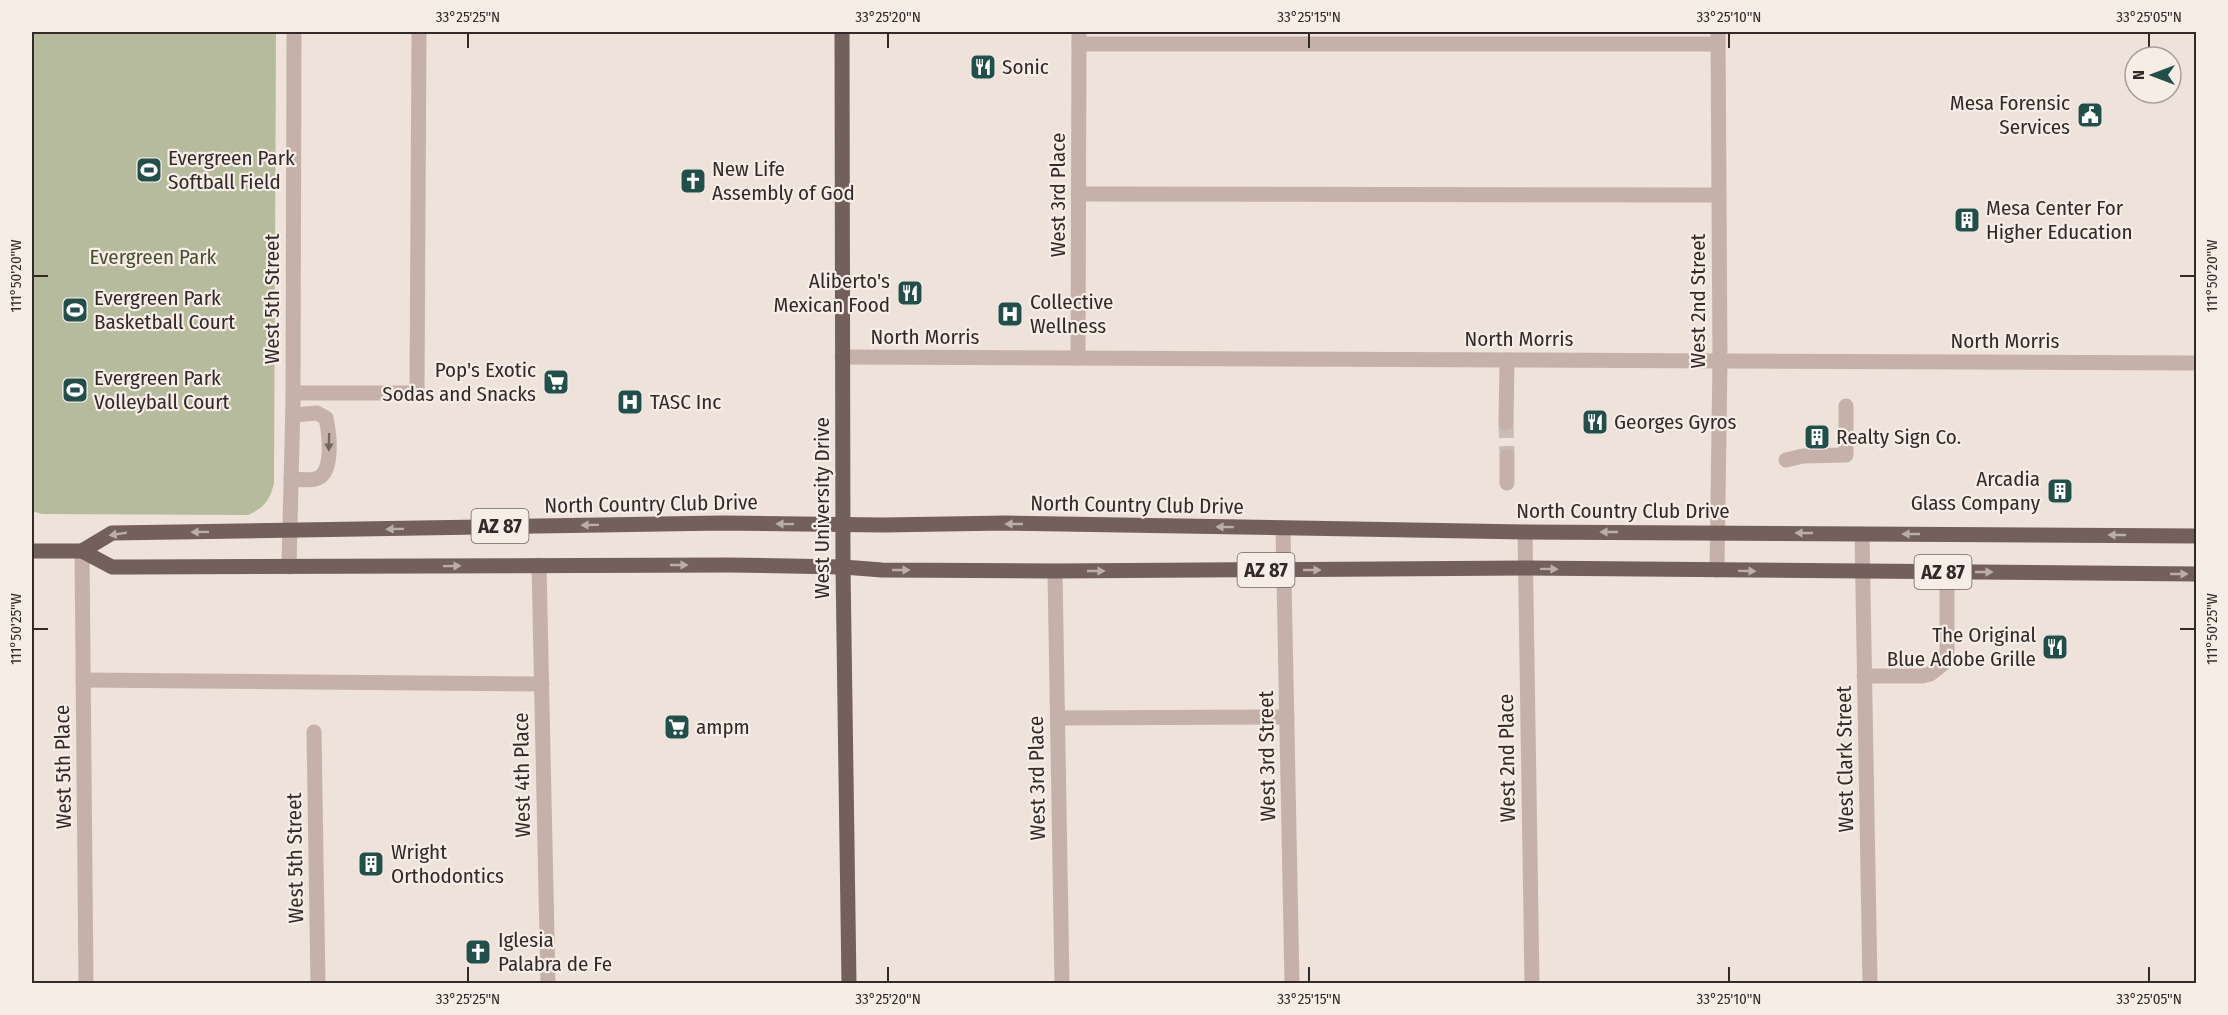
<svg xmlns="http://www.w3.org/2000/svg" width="2228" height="1015" font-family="'Fira Sans Condensed',sans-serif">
  <rect width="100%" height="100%" fill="#eee2db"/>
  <path fill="#b6bb9d" d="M32 32H276L274 483C270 500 264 508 248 515L42 514 32 511Z"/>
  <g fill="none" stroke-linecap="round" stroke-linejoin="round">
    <polyline stroke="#c9bdb7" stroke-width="15" stroke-dasharray="15 8" stroke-linecap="butt" points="1506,423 1507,456"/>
    <g stroke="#c5b1a9" stroke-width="15">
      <polyline points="1079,44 1718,44"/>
      <polyline points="1078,194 1718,195"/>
      <polyline points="842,357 2196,363"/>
      <polyline points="1078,358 1079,32"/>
      <polyline points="293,393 417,393 419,32"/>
      <polyline points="1506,423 1507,360"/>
      <polyline points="1507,456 1507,483"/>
      <polyline points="1786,460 1803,456 1846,455 1846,406"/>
      <path d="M291 479C299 479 308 481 315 479 335 475 329 432 326 418L317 413 293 415"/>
      <polyline points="1283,528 1292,984"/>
      <polyline points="1525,532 1532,984"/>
      <polyline points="1862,534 1870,984"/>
      <polyline points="82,551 86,984"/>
      <polyline points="539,565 548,984"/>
      <polyline points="289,567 293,402 294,32"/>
      <polyline points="1717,570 1720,361 1718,32"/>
      <polyline points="1055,571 1062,984"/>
      <polyline points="1864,676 1922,676 1930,674 1944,663 1947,651 1947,572"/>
      <polyline points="83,680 542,684"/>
      <polyline points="1058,718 1287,717"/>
      <polyline points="314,732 318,984"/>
    </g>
    <g stroke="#735f5b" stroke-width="15">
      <polyline points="842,32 843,567 849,984"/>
      <polyline points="32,551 82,551 112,567 131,567 729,565 843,567 882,570 1055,571 1526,568 2196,574"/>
      <polyline points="82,551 112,533 722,523 883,525 1006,523 1525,532 2196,536"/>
    </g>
  </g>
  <defs><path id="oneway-solid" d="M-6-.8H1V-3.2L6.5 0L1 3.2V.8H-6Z" transform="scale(1.5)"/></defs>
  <use fill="#756662" href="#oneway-solid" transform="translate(329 442) rotate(91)"/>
  <g fill="#bbada8">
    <use href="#oneway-solid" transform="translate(785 524) rotate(-179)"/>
    <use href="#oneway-solid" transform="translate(1014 524) rotate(-180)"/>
    <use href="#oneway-solid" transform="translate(590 525) rotate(179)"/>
    <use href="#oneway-solid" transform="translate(1225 527) rotate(-179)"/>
    <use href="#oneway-solid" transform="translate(395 529) rotate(179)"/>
    <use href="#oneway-solid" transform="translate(200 532) rotate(179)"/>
    <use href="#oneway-solid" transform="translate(1609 532) rotate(-180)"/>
    <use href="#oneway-solid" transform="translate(1804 533) rotate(-180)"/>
    <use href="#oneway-solid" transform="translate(118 534) rotate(171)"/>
    <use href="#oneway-solid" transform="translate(1911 534) rotate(-180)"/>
    <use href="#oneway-solid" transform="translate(2117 535) rotate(-180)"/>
    <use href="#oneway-solid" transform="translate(679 565)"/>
    <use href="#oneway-solid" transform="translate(452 566) rotate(-1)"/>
    <use href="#oneway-solid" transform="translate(1549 569) rotate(1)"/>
    <use href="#oneway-solid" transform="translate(901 570)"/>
    <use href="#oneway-solid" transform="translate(1312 570)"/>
    <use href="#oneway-solid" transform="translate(1096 571)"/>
    <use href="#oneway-solid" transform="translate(1747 571) rotate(1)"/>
    <use href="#oneway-solid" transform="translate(1984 572)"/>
    <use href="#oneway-solid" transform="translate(2179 574)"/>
  </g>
  <path fill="none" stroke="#332928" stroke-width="2" d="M468 33V48M888 33V48M1309 33V48M1729 33V48M2149 33V48M33 276H48M2180 276H2195M33 629H48M2180 629H2195M468 967V982M888 967V982M1309 967V982M1729 967V982M2149 967V982"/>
  <defs>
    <g id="restaurant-square" transform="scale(1.35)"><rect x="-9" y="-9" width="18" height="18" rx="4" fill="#234f4b" stroke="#f6ede7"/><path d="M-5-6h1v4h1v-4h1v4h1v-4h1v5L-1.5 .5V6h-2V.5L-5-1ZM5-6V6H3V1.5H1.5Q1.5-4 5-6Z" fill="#fff"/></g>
    <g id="civic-square" transform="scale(1.35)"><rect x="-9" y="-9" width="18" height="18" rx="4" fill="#234f4b" stroke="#f6ede7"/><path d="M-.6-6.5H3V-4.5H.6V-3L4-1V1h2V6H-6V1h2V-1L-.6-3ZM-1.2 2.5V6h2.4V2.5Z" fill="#fff"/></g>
    <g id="stadium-square" transform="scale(1.35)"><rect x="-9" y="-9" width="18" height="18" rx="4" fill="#234f4b" stroke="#f6ede7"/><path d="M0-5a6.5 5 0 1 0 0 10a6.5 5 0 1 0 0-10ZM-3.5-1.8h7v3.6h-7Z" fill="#fff"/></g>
    <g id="church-square" transform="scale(1.35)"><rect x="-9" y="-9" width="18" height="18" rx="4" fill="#234f4b" stroke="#f6ede7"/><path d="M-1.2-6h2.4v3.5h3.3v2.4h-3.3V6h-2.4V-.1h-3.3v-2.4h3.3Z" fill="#fff"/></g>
    <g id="building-square" transform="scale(1.35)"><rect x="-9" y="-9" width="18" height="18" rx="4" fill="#234f4b" stroke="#f6ede7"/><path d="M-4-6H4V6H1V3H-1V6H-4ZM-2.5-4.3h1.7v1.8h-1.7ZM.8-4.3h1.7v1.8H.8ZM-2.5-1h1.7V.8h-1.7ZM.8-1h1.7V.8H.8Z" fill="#fff"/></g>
    <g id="hospital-square" transform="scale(1.35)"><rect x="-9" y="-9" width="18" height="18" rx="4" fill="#234f4b" stroke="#f6ede7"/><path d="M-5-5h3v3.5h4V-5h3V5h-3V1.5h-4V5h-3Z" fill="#fff"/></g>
    <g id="supermarket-square" transform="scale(1.35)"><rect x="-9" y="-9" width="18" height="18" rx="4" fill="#234f4b" stroke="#f6ede7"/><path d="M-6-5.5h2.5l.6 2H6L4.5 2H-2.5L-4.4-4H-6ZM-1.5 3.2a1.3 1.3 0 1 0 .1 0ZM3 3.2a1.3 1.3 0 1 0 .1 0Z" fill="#fff"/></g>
  </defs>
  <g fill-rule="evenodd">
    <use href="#restaurant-square" x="983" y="67"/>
    <use href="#civic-square" x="2090" y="115"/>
    <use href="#stadium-square" x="149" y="170"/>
    <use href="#church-square" x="693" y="181"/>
    <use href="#building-square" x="1967" y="220"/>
    <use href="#restaurant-square" x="910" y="293"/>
    <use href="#stadium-square" x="75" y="310"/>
    <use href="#hospital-square" x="1010" y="314"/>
    <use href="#supermarket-square" x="556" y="382"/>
    <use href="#stadium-square" x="75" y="390"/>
    <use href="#hospital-square" x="630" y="402"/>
    <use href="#restaurant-square" x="1595" y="422"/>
    <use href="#building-square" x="1817" y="437"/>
    <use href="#building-square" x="2060" y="491"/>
    <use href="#restaurant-square" x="2055" y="647"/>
    <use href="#supermarket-square" x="677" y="727"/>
    <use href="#building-square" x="371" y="864"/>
    <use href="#church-square" x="478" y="952"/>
  </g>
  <g text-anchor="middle" stroke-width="4.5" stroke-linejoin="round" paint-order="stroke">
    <g fill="#f6ede7" stroke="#6e6461" stroke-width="1.5">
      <rect x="471.5" y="509" width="57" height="34" rx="4.5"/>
      <rect x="1237.5" y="553" width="57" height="34" rx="4.5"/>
      <rect x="1914.5" y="555" width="57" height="34" rx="4.5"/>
    </g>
    <g font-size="20" font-weight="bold" fill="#332928">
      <text x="500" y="533">AZ 87</text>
      <text x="1266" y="577">AZ 87</text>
      <text x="1943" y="579">AZ 87</text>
    </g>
    <g font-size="21" fill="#332928" stroke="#f6ede7" text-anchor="start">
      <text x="1002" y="74">Sonic</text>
      <text x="2070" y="110" text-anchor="end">Mesa Forensic<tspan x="2070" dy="24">Services</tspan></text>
      <text x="168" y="165">Evergreen Park<tspan x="168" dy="24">Softball Field</tspan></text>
      <text x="712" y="176">New Life<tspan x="712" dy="24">Assembly of God</tspan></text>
      <text x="1986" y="215">Mesa Center For<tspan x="1986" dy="24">Higher Education</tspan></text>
      <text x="890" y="288" text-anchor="end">Aliberto's<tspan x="890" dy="24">Mexican Food</tspan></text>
      <text x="94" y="305">Evergreen Park<tspan x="94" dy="24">Basketball Court</tspan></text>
      <text x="1030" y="309">Collective<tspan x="1030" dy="24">Wellness</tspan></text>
      <text x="536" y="377" text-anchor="end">Pop's Exotic<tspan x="536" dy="24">Sodas and Snacks</tspan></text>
      <text x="94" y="385">Evergreen Park<tspan x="94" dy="24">Volleyball Court</tspan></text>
      <text x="650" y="409">TASC Inc</text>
      <text x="1614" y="429">Georges Gyros</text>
      <text x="1836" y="444">Realty Sign Co.</text>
      <text x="2040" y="486" text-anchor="end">Arcadia<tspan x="2040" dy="24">Glass Company</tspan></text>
      <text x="2036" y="642" text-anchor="end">The Original<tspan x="2036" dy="24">Blue Adobe Grille</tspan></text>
      <text x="696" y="734">ampm</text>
      <text x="391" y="859">Wright<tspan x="391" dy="24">Orthodontics</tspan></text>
      <text x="498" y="947">Iglesia<tspan x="498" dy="24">Palabra de Fe</tspan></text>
    </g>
    <g font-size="21" fill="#332928" stroke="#f6ede7">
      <text transform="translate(1058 195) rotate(-90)" y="7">West 3rd Place</text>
      <text transform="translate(272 299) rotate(-90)" y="7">West 5th Street</text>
      <text transform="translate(1698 301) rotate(-90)" y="7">West 2nd Street</text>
      <text x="925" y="344">North Morris</text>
      <text x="1519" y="346">North Morris</text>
      <text x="2005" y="348">North Morris</text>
      <text transform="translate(651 504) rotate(-1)" y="7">North Country Club Drive</text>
      <text transform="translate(1137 505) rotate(1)" y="7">North Country Club Drive</text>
      <text transform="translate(822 508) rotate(-90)" y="7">West University Drive</text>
      <text x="1623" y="518">North Country Club Drive</text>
      <text transform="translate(1267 756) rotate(-91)" y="7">West 3rd Street</text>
      <text transform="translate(1507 758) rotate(-91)" y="7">West 2nd Place</text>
      <text transform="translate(1845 759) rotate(-91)" y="7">West Clark Street</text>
      <text transform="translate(63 767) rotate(-91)" y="7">West 5th Place</text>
      <text transform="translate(522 775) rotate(-91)" y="7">West 4th Place</text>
      <text transform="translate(1037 778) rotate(-91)" y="7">West 3rd Place</text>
      <text transform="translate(295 858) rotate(-91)" y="7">West 5th Street</text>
    </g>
    <g font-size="21" fill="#474e2f" stroke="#f6ede7">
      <text x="153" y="264">Evergreen Park</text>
    </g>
  </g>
  <rect width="2228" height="1015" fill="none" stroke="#f6ede7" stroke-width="66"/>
  <g transform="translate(2153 75) rotate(270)"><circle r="28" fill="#f6ede7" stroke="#a89f9b" stroke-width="1.5"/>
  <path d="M0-4.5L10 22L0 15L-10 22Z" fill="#234f4b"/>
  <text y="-9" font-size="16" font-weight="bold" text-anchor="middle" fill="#332928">N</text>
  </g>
  <rect x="33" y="33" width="2162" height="949" fill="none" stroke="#332928" stroke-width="2"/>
  <g font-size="15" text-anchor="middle" fill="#332928">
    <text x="468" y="22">33°25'25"N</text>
    <text x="888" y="22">33°25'20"N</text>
    <text x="1309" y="22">33°25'15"N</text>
    <text x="1729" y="22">33°25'10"N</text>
    <text x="2149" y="22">33°25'05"N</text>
    <text transform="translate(2212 276) rotate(-90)" y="5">111°50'20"W</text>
    <text transform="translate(16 276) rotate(-90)" y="5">111°50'20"W</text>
    <text transform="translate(2212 629) rotate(-90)" y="5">111°50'25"W</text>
    <text transform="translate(16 629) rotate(-90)" y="5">111°50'25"W</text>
    <text x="468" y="1004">33°25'25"N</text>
    <text x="888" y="1004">33°25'20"N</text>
    <text x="1309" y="1004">33°25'15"N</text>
    <text x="1729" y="1004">33°25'10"N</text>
    <text x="2149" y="1004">33°25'05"N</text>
  </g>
</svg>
